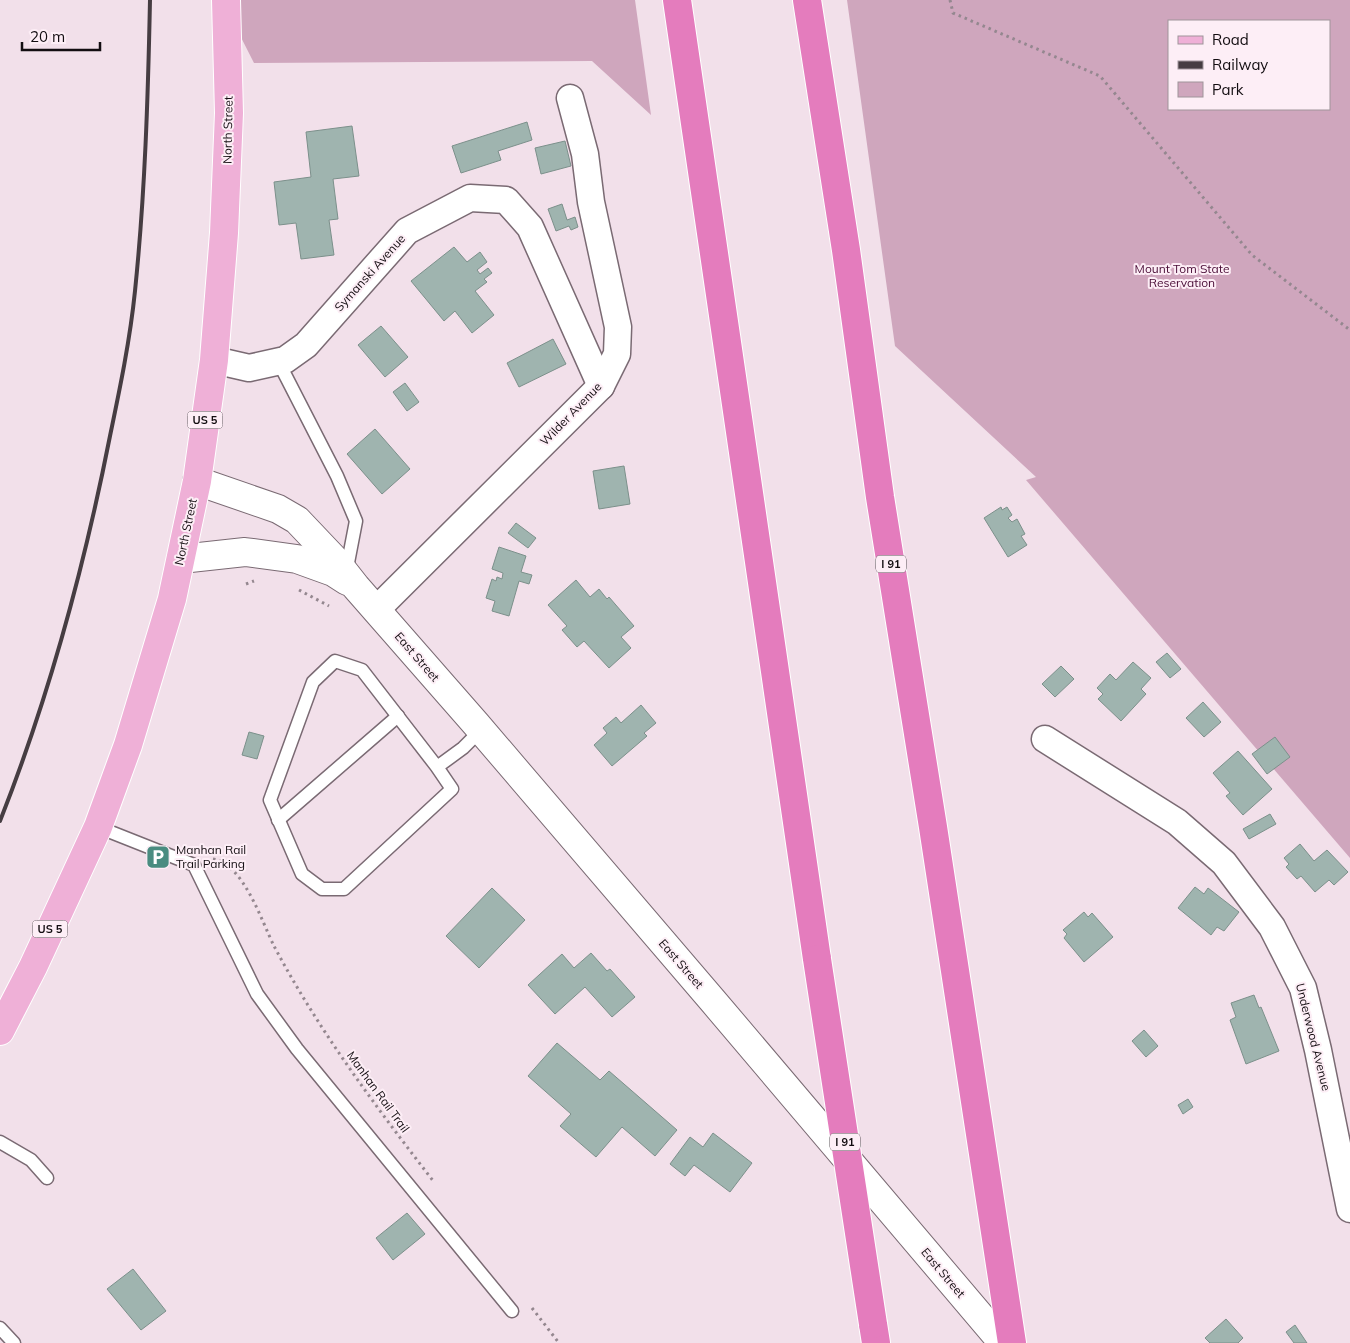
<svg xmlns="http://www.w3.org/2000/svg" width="1350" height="1343" font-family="Mulish,sans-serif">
  <rect width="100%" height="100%" fill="#f2e0ea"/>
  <g fill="#cfa6bd" fill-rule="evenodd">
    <polygon points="222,0 635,0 651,115 592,61 254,63"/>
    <path d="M847 0H1350V858L1026 480 1036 477 895 346ZM1169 21H1329V109H1169Z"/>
  </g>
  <g fill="#9fb4af" stroke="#7c908b">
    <polygon points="527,122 532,140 498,151 501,160 461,173 452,146"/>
    <polygon points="352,126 359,176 333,179 338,219 329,220 334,255 301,259 296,223 279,225 274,182 311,177 306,132"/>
    <polygon points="565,141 571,166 541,174 535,148"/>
    <polygon points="562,204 567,220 575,217 578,227 571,230 569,226 556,231 548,209"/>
    <polygon points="454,247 467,262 480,252 487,262 477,270 480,274 488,268 492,273 484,279 487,282 475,291 494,315 472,333 455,311 444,321 411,281"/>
    <polygon points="381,326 408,357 385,377 358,345"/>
    <polygon points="553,339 566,364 519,387 507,363"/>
    <polygon points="405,383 419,402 407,411 393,392"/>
    <polygon points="375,429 410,469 382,494 347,454"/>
    <polygon points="624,466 630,504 599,509 593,471"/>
    <polygon points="1001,507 1002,510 1007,507 1012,515 1008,518 1012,522 1017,519 1025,534 1021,536 1027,545 1008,557 984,518"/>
    <polygon points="516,523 536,538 528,548 508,533"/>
    <polygon points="499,547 526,556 521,572 532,575 529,584 519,581 509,616 492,611 495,601 486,598 492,579 496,581 497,577 502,579 503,573 492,569"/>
    <polygon points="576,580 590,597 599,589 607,599 609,597 634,626 621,637 631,648 609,668 584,641 577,647 562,630 567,626 548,605"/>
    <polygon points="1167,653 1181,669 1170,678 1156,662"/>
    <polygon points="1133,662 1151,678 1141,689 1146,694 1121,721 1098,699 1103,694 1097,688 1110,674 1116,680"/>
    <polygon points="1061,666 1074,679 1055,697 1042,684"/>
    <polygon points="1203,702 1221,722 1204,737 1186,718"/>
    <polygon points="641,705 656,723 644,733 647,736 612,766 594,745 607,733 603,728 616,717 621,723"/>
    <polygon points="249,732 264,736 257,759 242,755"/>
    <polygon points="1275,737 1290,757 1267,774 1252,754"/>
    <polygon points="1238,751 1272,789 1243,815 1226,796 1230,793 1213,773"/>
    <polygon points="1270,814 1276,824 1249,839 1243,829"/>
    <polygon points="1300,844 1314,861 1327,850 1348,872 1334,885 1329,880 1315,892 1301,876 1297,879 1286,867 1289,864 1284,858"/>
    <polygon points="1195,887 1204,894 1208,888 1239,912 1224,931 1217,927 1211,935 1178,908"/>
    <polygon points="492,888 525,920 479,968 446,936"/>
    <polygon points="1084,912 1088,917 1092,913 1113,937 1084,962 1064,938 1067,934 1063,930"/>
    <polygon points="591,953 607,971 610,969 635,997 612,1017 585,987 555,1014 528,985 562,954 574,968"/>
    <polygon points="1254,995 1259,1008 1261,1007 1279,1051 1246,1064 1230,1020 1236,1017 1231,1003"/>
    <polygon points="1144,1030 1158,1046 1146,1057 1132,1041"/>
    <polygon points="557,1043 600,1080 609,1071 677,1130 655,1156 622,1127 596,1157 560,1126 571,1114 528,1076"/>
    <polygon points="1188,1099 1193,1107 1183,1114 1178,1105"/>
    <polygon points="713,1133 752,1163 730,1192 694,1165 685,1176 670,1164 690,1137 703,1147"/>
    <polygon points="407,1213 425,1234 393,1260 376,1238"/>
    <polygon points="133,1269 166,1311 141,1330 107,1289"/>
    <polygon points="1226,1319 1243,1338 1238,1343 1210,1343 1205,1338"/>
    <polygon points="1295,1325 1307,1343 1294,1343 1286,1332"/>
  </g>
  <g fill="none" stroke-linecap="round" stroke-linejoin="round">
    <g stroke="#7a6a73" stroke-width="15">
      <g id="lane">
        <polyline points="278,361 337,476 356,521 346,573"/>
        <polyline points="437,767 452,789 344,889 322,889 302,874 270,800 313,682 335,661 362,670 437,767 463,748 481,730"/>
        <polyline points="278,820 398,716"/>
        <polyline points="98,827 194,865 257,994 297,1049 512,1311"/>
        <polyline points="0,1142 31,1160 47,1178"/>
        <polyline points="0,1328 14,1343"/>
      </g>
    </g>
    <g stroke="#7a6a73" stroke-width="29">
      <g id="street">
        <polyline points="214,360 249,368 285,360 306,345 407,231 470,198 506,200 530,227 601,386"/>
        <polyline points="376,610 601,386 617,354 618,327 591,202 585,154 570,98"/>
        <polyline points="1045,739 1177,822 1224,863 1272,927 1303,988 1318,1050 1350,1209"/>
      </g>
    </g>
    <g stroke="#7a6a73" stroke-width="30">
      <g id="secondary">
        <polyline points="197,481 278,509 297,520 334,559 356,587 476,724 713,1001 1003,1343"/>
        <polyline points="181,559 245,552 297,559 333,572 347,581"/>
      </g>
    </g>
    <g stroke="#fff" stroke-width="30">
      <polyline id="primary" points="0,1031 33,967 98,827 128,745 172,599 197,481 214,360 224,233 229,113 226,0"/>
    </g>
    <g stroke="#fff" stroke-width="30">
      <g id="highway">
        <polyline points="677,0 817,959"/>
        <polyline points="807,0 846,250 880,497 933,827 1012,1343"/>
        <polyline points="873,1324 876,1343"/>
      </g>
    </g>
    <g stroke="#94878f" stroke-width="3" stroke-dasharray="2.5 4" stroke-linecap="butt">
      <polyline points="950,0 953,13 1100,76 1252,255 1350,330"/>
      <polyline points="246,584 254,581"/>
      <polyline points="299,590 329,606"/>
      <path d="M213 859C243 863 262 922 274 946 319 1031 376 1107 434 1182"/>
      <polyline points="532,1308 559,1343"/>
    </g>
    <use href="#lane" stroke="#fff" stroke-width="12"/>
    <use href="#street" stroke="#fff" stroke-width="26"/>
    <use href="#secondary" stroke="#fff" stroke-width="28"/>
    <use href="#primary" stroke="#efb0d7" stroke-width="28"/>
    <use href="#highway" stroke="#e47cbd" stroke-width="28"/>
    <path stroke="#463d42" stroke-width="4" d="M0 821C49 697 84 568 110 436 120 388 130 340 135 291 145 194 148 97 150 0"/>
    <g stroke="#fff" stroke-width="30" stroke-linecap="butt">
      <polyline id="highway-bridge" points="817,959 873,1324"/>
    </g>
    <use href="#highway-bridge" stroke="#e47cbd" stroke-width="28"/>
  </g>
  <defs>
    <g id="parking-square" transform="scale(1.25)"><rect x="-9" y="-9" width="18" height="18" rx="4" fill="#498c80" stroke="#fdeef6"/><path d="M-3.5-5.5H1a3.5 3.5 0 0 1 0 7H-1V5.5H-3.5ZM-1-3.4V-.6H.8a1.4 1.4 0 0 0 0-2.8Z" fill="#fff"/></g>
  </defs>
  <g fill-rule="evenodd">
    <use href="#parking-square" x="158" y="857"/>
  </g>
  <g text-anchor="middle" stroke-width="4" stroke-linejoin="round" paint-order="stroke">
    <g fill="#fdeef6" stroke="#595056" stroke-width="1">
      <rect x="187.5" y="411.5" width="35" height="17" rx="4"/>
      <rect x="876" y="555.5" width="30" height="17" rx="4"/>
      <rect x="32.5" y="920.5" width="35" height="17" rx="4"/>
      <rect x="830" y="1133.5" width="30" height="17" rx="4"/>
    </g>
    <g font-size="11" font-weight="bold" fill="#130d11">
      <text x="205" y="424">US 5</text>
      <text x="891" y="568">I 91</text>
      <text x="50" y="933">US 5</text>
      <text x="845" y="1146">I 91</text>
    </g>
    <g font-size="12" fill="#130d11" stroke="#fdeef6">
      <text transform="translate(228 130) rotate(-89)" y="4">North Street</text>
      <text transform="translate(370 273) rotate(-48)" y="4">Symanski Avenue</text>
      <text transform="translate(571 414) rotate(-46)" y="4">Wilder Avenue</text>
      <text transform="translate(186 532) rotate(-78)" y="4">North Street</text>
      <text transform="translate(417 657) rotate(49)" y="4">East Street</text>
      <text transform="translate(681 964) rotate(49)" y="4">East Street</text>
      <text transform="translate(1313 1037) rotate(76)" y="4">Underwood Avenue</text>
      <text transform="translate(378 1092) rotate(54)" y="4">Manhan Rail Trail</text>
      <text transform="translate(943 1273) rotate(50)" y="4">East Street</text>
    </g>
    <g font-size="12" fill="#490c36" stroke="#fdeef6">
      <text x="1182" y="273">Mount Tom State<tspan x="1182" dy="14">Reservation</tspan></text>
    </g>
    <g font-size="12" fill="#130d11" stroke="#fdeef6" text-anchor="start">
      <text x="176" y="854">Manhan Rail<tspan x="176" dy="14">Trail Parking</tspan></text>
    </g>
  </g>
  <rect x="1168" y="20" width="162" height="90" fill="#fdeef6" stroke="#9f949a"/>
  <rect x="1178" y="36" width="25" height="8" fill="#efb0d7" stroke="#9f949a"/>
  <text x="1212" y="45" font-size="15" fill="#130d11">Road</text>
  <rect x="1178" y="61" width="25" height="8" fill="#463d42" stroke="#9f949a"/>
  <text x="1212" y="70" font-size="15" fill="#130d11">Railway</text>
  <rect x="1178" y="82" width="25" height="15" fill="#cfa6bd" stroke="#9f949a"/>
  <text x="1212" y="95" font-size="15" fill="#130d11">Park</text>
  <path d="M22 42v8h78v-8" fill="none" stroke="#130d11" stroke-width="2.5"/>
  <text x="30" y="42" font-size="15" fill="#130d11" stroke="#fdeef6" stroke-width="4" paint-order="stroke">20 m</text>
</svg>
